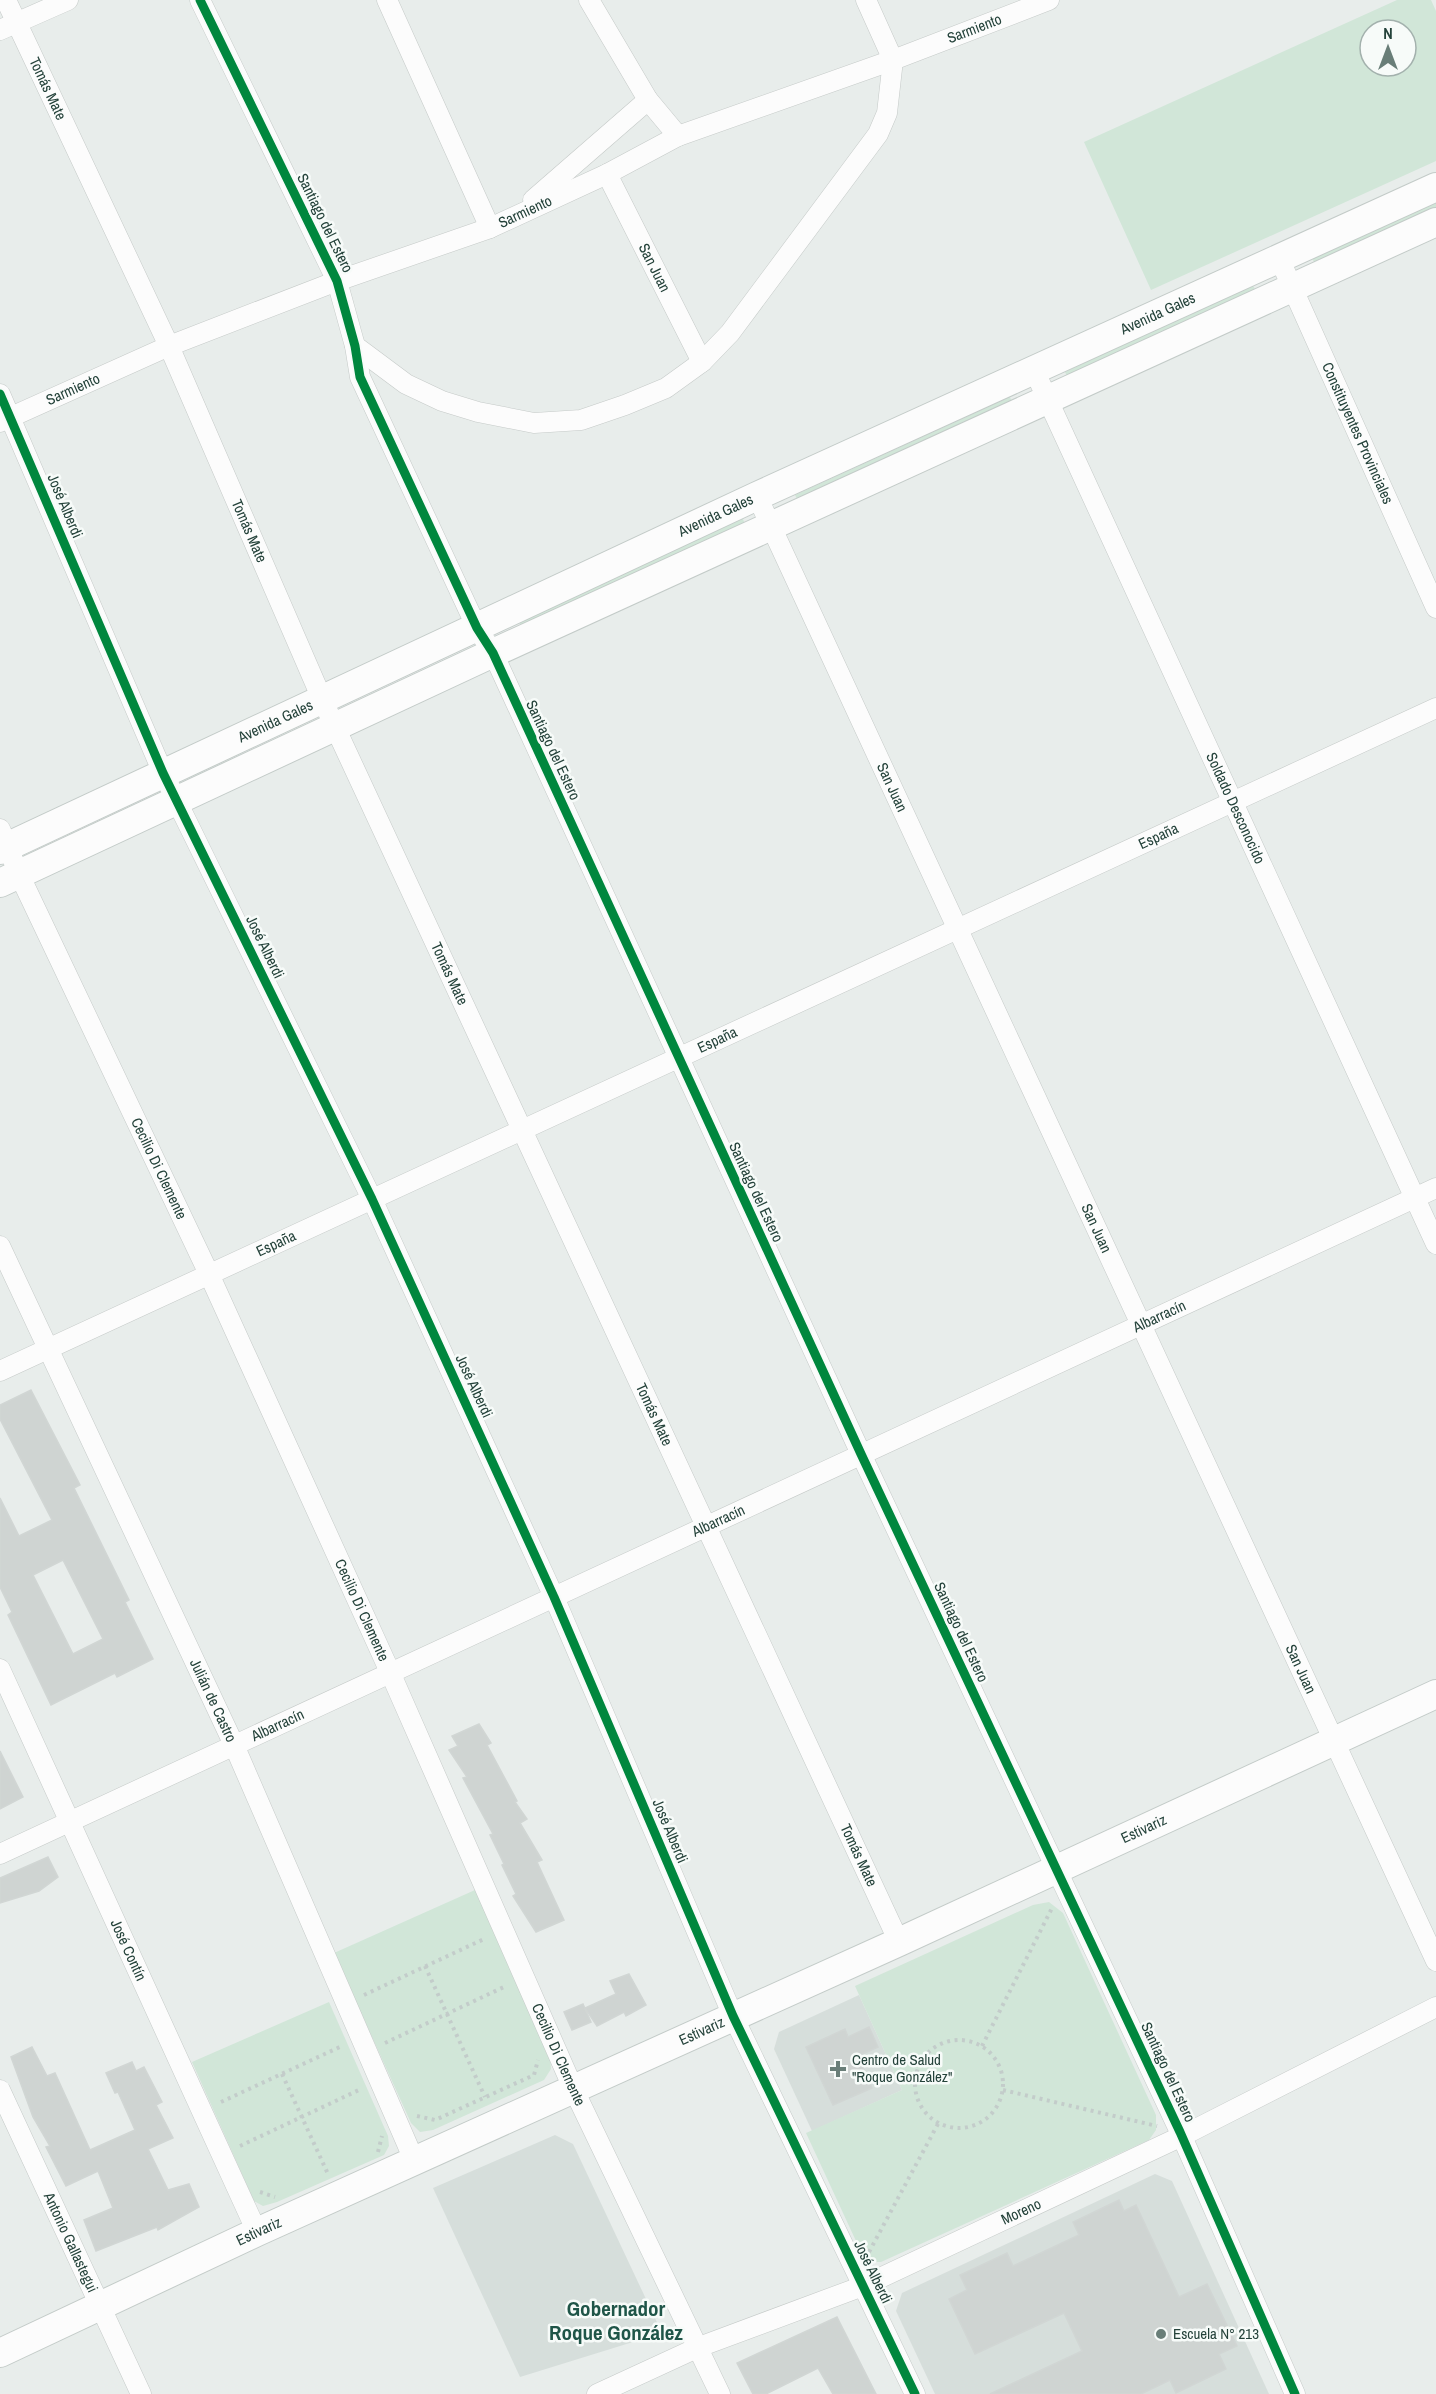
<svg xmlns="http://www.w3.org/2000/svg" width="1436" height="2394" font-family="'Archivo Narrow',sans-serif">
  <rect width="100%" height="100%" fill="#e8edeb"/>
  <g fill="#d6dedb">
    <polygon points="859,1995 902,2090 812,2131 774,2049 779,2032"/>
    <polygon points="555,2135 573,2144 662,2333 520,2377 433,2188"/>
    <polygon points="1155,2174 1172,2181 1269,2394 935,2394 896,2311 902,2293"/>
  </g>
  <g fill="#d1e6d8" fill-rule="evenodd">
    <path d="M1397 0H1431L1436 11V161L1151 290 1084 142ZM1370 30H1406V66H1370Z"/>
    <polygon points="1436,199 1436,209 1315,264 1311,256"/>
    <polygon points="1252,284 1256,291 1069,380 1065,372"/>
    <polygon points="1010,397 1013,405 799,503 795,495"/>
    <polygon points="742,517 746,526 522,629 519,621"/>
    <polygon points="475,1890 550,2055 551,2069 544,2080 433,2130 420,2132 411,2123 334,1953"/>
    <polygon points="1049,1902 1063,1913 1156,2115 1156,2130 1149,2140 881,2262 869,2262 862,2254 806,2133 902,2090 855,1986 1033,1905"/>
    <polygon points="329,2002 388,2136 389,2146 384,2155 277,2202 263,2206 254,2201 192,2062"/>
  </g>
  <g fill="#cfd4d2" stroke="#d1d6d4" stroke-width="1.5" fill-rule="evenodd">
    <path d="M31 1390 80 1485 74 1488 129 1600 125 1602 153 1659 117 1677 115 1673 51 1705 8 1615 12 1612 0 1587V1498L19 1536 52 1520 0 1419V1405ZM63 1560 103 1639 73 1654 33 1575Z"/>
    <polygon points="479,1724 491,1743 487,1745 517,1801 515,1802 527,1819 520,1823 542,1860 537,1862 564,1920 536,1932 513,1896 516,1894 502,1865 504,1864 490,1835 493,1834 463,1778 467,1777 449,1750 458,1746 452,1736"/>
    <polygon points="0,1751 23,1797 0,1809"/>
    <polygon points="48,1857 58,1877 39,1891 0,1903 0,1878"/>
    <polygon points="629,1974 646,2005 626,2016 624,2012 597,2026 585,2008 616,1994 610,1981"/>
    <polygon points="583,2004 591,2022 572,2030 564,2012"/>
    <polygon points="869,2027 878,2047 858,2056 872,2088 833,2105 806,2047 845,2029 848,2037"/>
    <polygon points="32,2047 47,2076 55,2073 90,2150 135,2130 118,2092 115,2093 106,2073 132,2062 136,2071 144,2067 162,2102 156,2105 173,2138 148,2149 168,2190 189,2184 199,2207 158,2230 157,2227 96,2251 84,2220 113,2208 98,2171 66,2186 46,2147 50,2146 33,2117 11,2057"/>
    <polygon points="1119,2200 1124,2211 1136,2205 1179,2297 1207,2284 1237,2346 1219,2354 1226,2369 1176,2393 1170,2380 1141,2394 990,2394 1082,2351 1064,2313 975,2354 949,2299 967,2290 960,2275 1007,2253 1013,2266 1079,2235 1073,2222"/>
    <polygon points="837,2317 876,2394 833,2394 818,2368 766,2394 753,2394 737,2363"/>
  </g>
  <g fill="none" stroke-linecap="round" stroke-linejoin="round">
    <g stroke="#c5cac8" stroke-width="21">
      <g id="street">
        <path id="s1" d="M6 0 169 346 322 699 899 1942"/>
        <polyline points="200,0 337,281 355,346 360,377 477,628 493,653 861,1454 1180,2132 1295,2394"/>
        <polyline points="387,0 490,228"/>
        <polyline points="589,0 648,100 678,136"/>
        <polyline points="0,30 68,0"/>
        <path id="s2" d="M607 174 702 362"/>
        <polyline points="533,200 648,100"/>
        <path id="s3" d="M1279 258 1436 608"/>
        <polyline points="355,346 406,384 442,401 478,412 534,423 581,420 625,405 666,388 702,362 730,333 878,134 887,113 893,60 866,0"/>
        <path id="s4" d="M1035 372 1436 1244"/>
        <polyline points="0,394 163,773 372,1199 554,1597 733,2016 915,2394"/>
        <path id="s5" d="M0 422 169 346 337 281 490 228 607 174 678 136 893 60 1049 0"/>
        <path id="s6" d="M757 496 1436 1961"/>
        <path id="s7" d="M0 829 19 874 209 1274 390 1672 573 2088 720 2394"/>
        <path id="s8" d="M0 1246 234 1745 414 2160"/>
        <path id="s9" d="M0 1371 1436 708"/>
        <path id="s10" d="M0 1669 257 2232"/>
        <path id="s11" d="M0 1854 1436 1188"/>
        <path id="s12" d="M0 2090 141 2394"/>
        <path id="s13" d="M597 2394 699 2347 863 2286 1182 2136 1436 2007"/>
      </g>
    </g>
    <g stroke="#c3cbc8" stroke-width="30">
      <g id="secondary">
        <path id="s14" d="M0 850 757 496 1436 187"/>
        <polyline points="0,883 493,653 1436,222"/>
        <path id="s15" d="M0 2353 257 2232 899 1942 1436 1694"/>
      </g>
    </g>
    <g stroke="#c3ccca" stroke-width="4" stroke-dasharray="3 4.5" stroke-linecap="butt">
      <polyline points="425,1966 485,2097"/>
      <polyline points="364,1995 484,1939"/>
      <circle cx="959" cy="2084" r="44"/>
      <polyline points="385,2043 506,1986"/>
      <polyline points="982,2046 1052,1908"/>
      <polyline points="282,2074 328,2174"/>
      <polyline points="1003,2090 1157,2126"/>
      <polyline points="221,2102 342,2046"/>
      <polyline points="417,2116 435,2120 534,2075 538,2060"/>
      <polyline points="240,2146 361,2089"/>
      <polyline points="378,2152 382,2136"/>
      <polyline points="260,2192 275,2197"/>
      <polyline points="869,2252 939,2122"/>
    </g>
    <use href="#street" stroke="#fcfcfc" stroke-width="20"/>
    <use href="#secondary" stroke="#fcfcfc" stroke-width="28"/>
    <g stroke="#f7fbf9" stroke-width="13">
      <g id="cycleway">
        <polyline points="200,0 337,281 355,346 360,377 477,628 493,653 861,1454 1180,2132 1295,2394"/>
        <polyline points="0,394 163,773 372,1199 554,1597 733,2016 915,2394"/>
      </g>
    </g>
    <use href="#cycleway" stroke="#00873e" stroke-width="9"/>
  </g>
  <g fill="#697e78" stroke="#f7fbf9" stroke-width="2">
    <path d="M835 2060h6v6h6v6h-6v6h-6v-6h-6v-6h6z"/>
    <circle cx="1161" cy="2334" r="6"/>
  </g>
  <g text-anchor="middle" stroke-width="5" stroke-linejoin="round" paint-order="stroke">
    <g font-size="15" fill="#24423a" stroke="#f7fbf9">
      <text dy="5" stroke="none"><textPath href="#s5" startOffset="1052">Sarmiento</textPath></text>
      <text dy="5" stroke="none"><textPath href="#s1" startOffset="98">Tomás Mate</textPath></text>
      <text dy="5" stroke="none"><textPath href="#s5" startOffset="566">Sarmiento</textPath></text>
      <text transform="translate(325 223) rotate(64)" y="5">Santiago del Estero</text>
      <text dy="5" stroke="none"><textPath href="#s2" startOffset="105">San Juan</textPath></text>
      <text dy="5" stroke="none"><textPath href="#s14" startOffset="1276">Avenida Gales</textPath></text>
      <text dy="5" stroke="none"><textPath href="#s5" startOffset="80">Sarmiento</textPath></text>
      <text dy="5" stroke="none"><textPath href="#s3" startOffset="192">Constituyentes Provinciales</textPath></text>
      <text transform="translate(65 506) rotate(67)" y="5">José Alberdi</text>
      <text dy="5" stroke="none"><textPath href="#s14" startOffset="790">Avenida Gales</textPath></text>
      <text dy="5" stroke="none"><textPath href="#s1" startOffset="584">Tomás Mate</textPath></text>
      <text dy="5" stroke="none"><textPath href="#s14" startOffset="304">Avenida Gales</textPath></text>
      <text transform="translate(553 750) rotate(65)" y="5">Santiago del Estero</text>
      <text dy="5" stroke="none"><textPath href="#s6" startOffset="321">San Juan</textPath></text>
      <text dy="5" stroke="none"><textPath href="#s4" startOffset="480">Soldado Desconocido</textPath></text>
      <text dy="5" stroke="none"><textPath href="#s9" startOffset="1276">España</textPath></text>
      <text transform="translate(265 947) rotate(64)" y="5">José Alberdi</text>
      <text dy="5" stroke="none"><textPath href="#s1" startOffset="1070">Tomás Mate</textPath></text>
      <text dy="5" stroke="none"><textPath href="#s9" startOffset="790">España</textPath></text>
      <text dy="5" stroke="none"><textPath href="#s7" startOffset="375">Cecilio Di Clemente</textPath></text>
      <text transform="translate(756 1192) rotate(65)" y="5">Santiago del Estero</text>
      <text dy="5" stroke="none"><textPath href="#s6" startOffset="807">San Juan</textPath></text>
      <text dy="5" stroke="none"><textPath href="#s9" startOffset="304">España</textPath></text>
      <text dy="5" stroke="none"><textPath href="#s11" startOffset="1278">Albarracín</textPath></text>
      <text transform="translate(474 1386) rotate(65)" y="5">José Alberdi</text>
      <text dy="5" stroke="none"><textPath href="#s1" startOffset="1556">Tomás Mate</textPath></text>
      <text dy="5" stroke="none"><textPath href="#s11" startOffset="792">Albarracín</textPath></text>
      <text dy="5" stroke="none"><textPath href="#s7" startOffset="861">Cecilio Di Clemente</textPath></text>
      <text transform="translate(961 1632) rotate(65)" y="5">Santiago del Estero</text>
      <text dy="5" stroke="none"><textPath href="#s6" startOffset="1293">San Juan</textPath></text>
      <text dy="5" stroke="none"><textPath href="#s8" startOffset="502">Julián de Castro</textPath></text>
      <text dy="5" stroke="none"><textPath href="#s11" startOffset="306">Albarracín</textPath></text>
      <text dy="5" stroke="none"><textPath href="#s15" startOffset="1258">Estivariz</textPath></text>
      <text transform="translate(670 1831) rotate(67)" y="5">José Alberdi</text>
      <text dy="5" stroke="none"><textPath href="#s1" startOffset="2042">Tomás Mate</textPath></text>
      <text dy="5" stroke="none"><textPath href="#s10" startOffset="309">José Contín</textPath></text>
      <text dy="5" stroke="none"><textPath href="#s15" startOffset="772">Estivariz</textPath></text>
      <text dy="5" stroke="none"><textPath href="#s7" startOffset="1347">Cecilio Di Clemente</textPath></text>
      <text transform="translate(1168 2072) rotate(65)" y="5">Santiago del Estero</text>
      <text dy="5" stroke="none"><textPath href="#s13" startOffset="462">Moreno</textPath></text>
      <text dy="5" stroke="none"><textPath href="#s15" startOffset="286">Estivariz</textPath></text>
      <text dy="5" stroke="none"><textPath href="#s12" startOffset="168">Antonio Gallastegui</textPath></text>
      <text transform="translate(873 2272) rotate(64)" y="5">José Alberdi</text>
    </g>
    <g font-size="15" fill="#24423a" stroke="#f7fbf9" text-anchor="start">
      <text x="852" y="2065">Centro de Salud<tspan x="852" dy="17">"Roque González"</tspan></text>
      <text x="1173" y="2339">Escuela N° 213</text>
    </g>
    <g font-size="21" font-weight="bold" fill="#1f5548" stroke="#f7fbf9">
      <text x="616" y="2316">Gobernador<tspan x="616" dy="24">Roque González</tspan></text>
    </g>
  </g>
  <g transform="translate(1388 48)"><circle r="28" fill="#f7fbf9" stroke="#a3b1ad" stroke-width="1.5"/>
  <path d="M0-4.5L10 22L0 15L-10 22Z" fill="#697e78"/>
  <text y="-9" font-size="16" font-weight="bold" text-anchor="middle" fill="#24423a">N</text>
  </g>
</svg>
